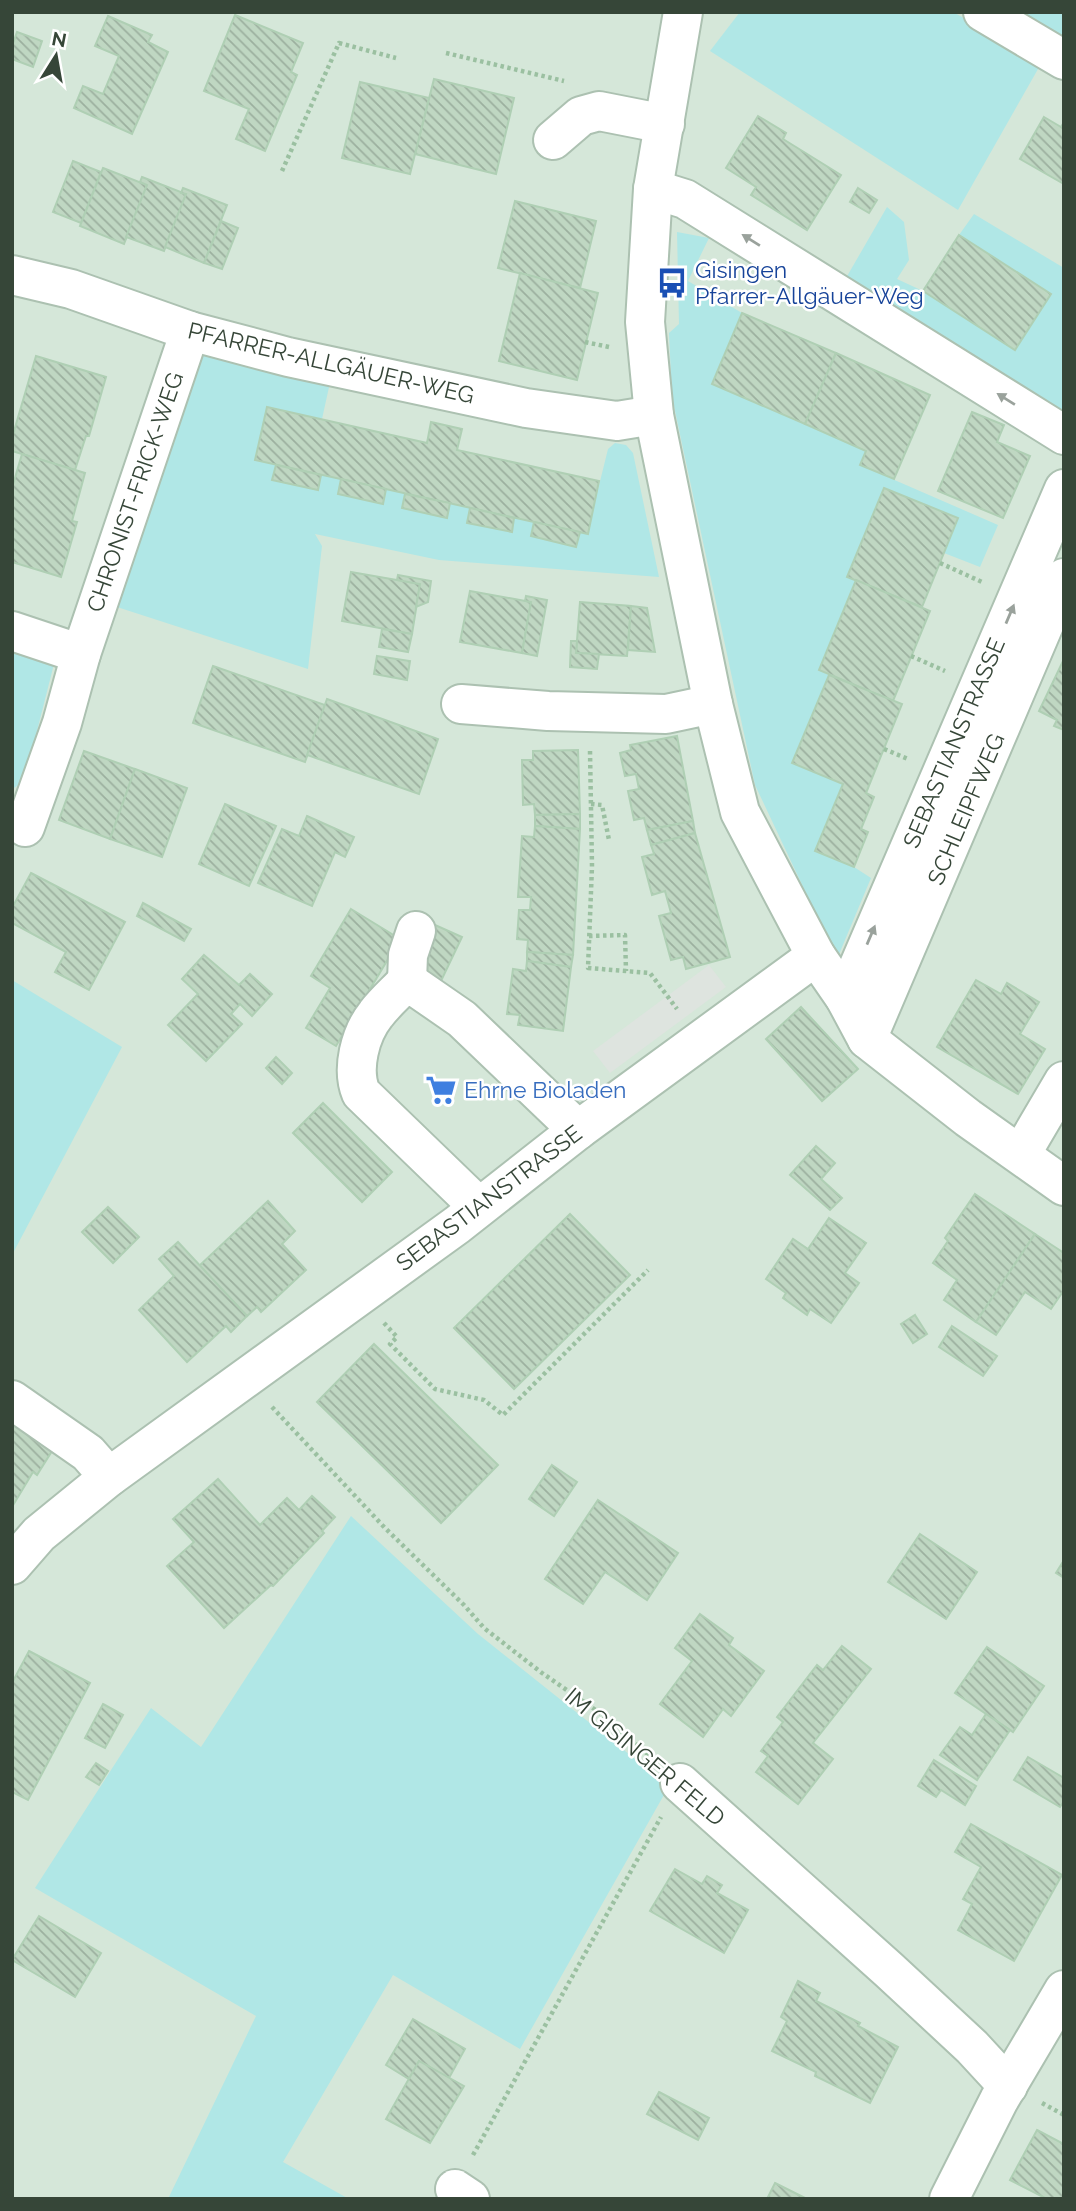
<svg xmlns="http://www.w3.org/2000/svg" width="1076" height="2211" font-family="Raleway,sans-serif">
  <defs>
    <pattern id="building-back-hatch" width="6" height="6" patternUnits="userSpaceOnUse" patternTransform="scale(1.75)"><rect width="6" height="6" fill="#bfd7c2"/><path d="M-1 5l2 2M0 0l6 6M5-1l2 2" fill="none" stroke="#9cb09f"/></pattern>
  </defs>
  <rect width="100%" height="100%" fill="#e7f3e9"/>
  <rect fill="#d5e7d9" x="12" y="12" width="1052" height="2187"/>
  <g fill="#b0e7e6">
    <polygon points="740,12 953,12 1042,62 958,210 710,51"/>
    <polygon points="1013,12 1064,12 1064,44"/>
    <polygon points="887,207 904,222 909,260 897,279 923,291 1015,350 1051,294 959,235 974,214 1064,268 1064,418 846,278"/>
    <polygon points="677,232 709,238 688,281 742,313 712,384 866,451 860,465 998,525 980,567 944,553 958,518 884,488 847,576 856,580 819,670 829,675 793,763 843,784 815,851 854,867 871,878 837,959 755,785 672,397 669,333 679,324"/>
    <polygon points="206,348 331,378 322,419 267,408 256,460 587,534 608,449 615,443 626,445 633,453 659,577 439,560 315,534 322,546 308,669 117,607 187,359"/>
    <polygon points="12,647 55,660 24,782 12,789"/>
    <polygon points="12,980 122,1047 12,1255"/>
    <polygon points="351,1516 478,1634 669,1786 520,2049 393,1975 283,2162 349,2199 168,2199 256,2016 35,1888 151,1708 201,1747"/>
  </g>
  <polygon fill="#dee4df" points="709,965 726,987 610,1073 593,1051"/>
  <g fill="url(#building-back-hatch)" stroke="#afcfb4" stroke-width="2">
    <polygon points="235,15 303,43 291,72 297,75 265,151 236,139 249,109 204,91"/>
    <polygon points="108,16 152,35 148,42 168,52 132,134 74,108 83,86 103,94 119,56 95,46"/>
    <polygon points="17,32 42,41 33,67 12,59 12,46"/>
    <polygon points="434,79 514,98 496,174 415,154"/>
    <polygon points="360,82 429,98 410,174 342,158"/>
    <polygon points="758,116 786,133 783,139 841,175 807,230 751,195 756,187 726,168"/>
    <polygon points="1044,117 1061,127 1064,122 1064,184 1020,159"/>
    <polygon points="73,161 101,172 81,223 53,212"/>
    <polygon points="103,168 147,185 124,244 80,226"/>
    <polygon points="142,177 186,194 164,251 126,237 147,185 140,182"/>
    <polygon points="183,188 227,205 204,263 165,247 186,194 181,193"/>
    <polygon points="858,188 877,200 869,213 850,202"/>
    <polygon points="515,201 596,221 580,288 498,268"/>
    <polygon points="221,221 238,228 222,269 204,263"/>
    <polygon points="959,235 1051,294 1015,350 923,291"/>
    <polygon points="520,273 598,293 577,380 499,361"/>
    <polygon points="742,313 836,353 805,424 712,384"/>
    <polygon points="836,353 930,395 894,479 860,465 866,451 805,424"/>
    <polygon points="36,356 106,377 89,436 86,436 75,470 12,451 12,438"/>
    <polygon points="267,407 427,443 431,422 462,429 457,450 599,481 588,534 255,460"/>
    <polygon points="972,412 1004,425 997,442 1030,456 1003,518 938,491"/>
    <polygon points="22,454 85,473 72,521 77,522 61,577 12,562 12,488"/>
    <polygon points="276,465 321,475 318,490 272,480"/>
    <polygon points="341,479 386,489 383,504 338,494"/>
    <polygon points="884,488 958,518 922,607 847,577"/>
    <polygon points="405,494 450,503 447,518 402,508"/>
    <polygon points="470,508 514,518 512,532 467,523"/>
    <polygon points="534,522 580,532 576,547 531,536"/>
    <polygon points="351,572 420,584 412,634 342,621"/>
    <polygon points="398,575 431,581 428,602 416,607 420,584 397,580"/>
    <polygon points="856,580 930,611 893,701 819,670"/>
    <polygon points="470,591 531,602 522,653 460,642"/>
    <polygon points="526,596 547,600 537,656 522,653 531,602 525,601"/>
    <polygon points="580,602 631,606 627,656 576,653"/>
    <polygon points="631,606 647,608 655,652 628,650"/>
    <polygon points="382,629 412,634 408,652 379,647"/>
    <polygon points="571,641 577,641 576,653 599,654 597,669 570,667"/>
    <polygon points="377,656 410,661 407,680 374,674"/>
    <polygon points="1063,661 1064,661 1064,730 1054,726 1057,720 1039,711"/>
    <polygon points="213,666 325,705 305,762 193,723"/>
    <polygon points="829,675 902,704 866,793 874,797 861,829 868,832 854,867 815,851 843,784 792,763"/>
    <polygon points="327,699 438,739 419,794 307,755"/>
    <polygon points="677,736 693,821 647,830 644,818 634,820 628,791 639,789 636,774 625,776 620,753 631,750 630,745"/>
    <polygon points="578,750 580,814 535,815 534,804 523,805 522,760 533,760 533,751"/>
    <polygon points="84,751 135,769 110,839 59,820"/>
    <polygon points="135,769 187,788 162,857 110,839"/>
    <polygon points="225,804 276,826 249,886 199,864"/>
    <polygon points="580,814 580,829 535,826 535,815"/>
    <polygon points="307,816 354,837 345,857 335,852 312,906 258,883 282,829 299,836"/>
    <polygon points="693,821 695,833 651,845 647,830"/>
    <polygon points="535,826 580,829 573,955 527,952 528,940 517,939 519,910 530,910 531,897 518,897 522,836 534,837"/>
    <polygon points="695,833 730,957 686,969 683,957 671,960 659,916 671,913 665,891 652,895 642,857 654,854 651,845"/>
    <polygon points="31,873 125,922 89,990 55,972 66,952 12,923 12,908"/>
    <polygon points="143,903 191,929 184,941 137,916"/>
    <polygon points="351,909 400,939 336,1046 306,1028 330,988 311,976"/>
    <polygon points="435,925 462,937 441,981 414,968"/>
    <polygon points="527,952 573,955 571,967 527,961"/>
    <polygon points="204,955 239,985 250,974 272,994 252,1016 240,1004 231,1014 242,1024 206,1061 168,1025 198,994 182,979"/>
    <polygon points="527,961 571,967 563,1031 518,1025 520,1015 507,1014 513,969 526,971"/>
    <polygon points="976,980 1001,994 1007,983 1039,1002 1020,1034 1045,1049 1018,1094 937,1047"/>
    <polygon points="801,1007 858,1069 822,1101 766,1039"/>
    <polygon points="276,1057 292,1073 282,1084 266,1068"/>
    <polygon points="323,1103 392,1172 362,1202 293,1133"/>
    <polygon points="816,1146 835,1163 821,1179 842,1198 830,1210 790,1175"/>
    <polygon points="975,1194 1035,1234 976,1322 944,1300 957,1280 933,1263 948,1241 945,1238"/>
    <polygon points="268,1201 295,1231 282,1244 306,1270 261,1312 257,1307 247,1316 199,1266"/>
    <polygon points="108,1207 139,1237 113,1263 82,1232"/>
    <polygon points="570,1214 630,1275 514,1389 454,1328"/>
    <polygon points="829,1218 866,1243 845,1273 859,1283 831,1323 810,1309 807,1315 783,1298 786,1293 766,1279 793,1239 808,1249"/>
    <polygon points="1035,1234 1064,1253 1064,1290 1051,1309 1025,1292 996,1335 976,1322"/>
    <polygon points="178,1242 247,1316 231,1332 226,1326 187,1362 139,1310 174,1276 159,1259"/>
    <polygon points="915,1315 927,1334 913,1343 901,1324"/>
    <polygon points="952,1326 997,1356 983,1376 939,1347"/>
    <polygon points="374,1344 498,1465 441,1523 317,1402"/>
    <polygon points="12,1417 57,1443 37,1475 33,1472 12,1507"/>
    <polygon points="552,1465 577,1482 554,1516 529,1499"/>
    <polygon points="218,1479 260,1525 287,1498 299,1510 312,1496 335,1517 322,1531 324,1533 273,1586 271,1585 224,1628 167,1566 194,1542 173,1519"/>
    <polygon points="598,1500 678,1553 647,1600 605,1572 583,1604 545,1579"/>
    <polygon points="920,1534 977,1572 946,1619 888,1582"/>
    <polygon points="1064,1560 1064,1578 1056,1573"/>
    <polygon points="700,1614 733,1638 729,1645 764,1671 731,1716 723,1709 703,1737 660,1704 692,1661 675,1648"/>
    <polygon points="842,1646 871,1669 813,1743 833,1759 798,1804 756,1772 768,1756 761,1751 783,1722 777,1717 817,1665 823,1670"/>
    <polygon points="987,1647 1044,1686 1013,1732 955,1693"/>
    <polygon points="29,1651 90,1683 28,1800 12,1792 12,1683"/>
    <polygon points="103,1704 123,1715 105,1748 85,1738"/>
    <polygon points="986,1714 1010,1730 977,1780 940,1755 960,1727 972,1735"/>
    <polygon points="1028,1757 1064,1778 1064,1801 1060,1807 1014,1780"/>
    <polygon points="934,1760 976,1786 965,1805 941,1790 936,1797 918,1786"/>
    <polygon points="96,1763 108,1771 99,1785 86,1777"/>
    <polygon points="971,1824 1062,1875 1014,1961 958,1930 972,1904 963,1899 981,1867 955,1852"/>
    <polygon points="675,1869 702,1884 707,1876 722,1885 717,1893 748,1910 724,1953 650,1911"/>
    <polygon points="39,1916 101,1953 75,1997 12,1960"/>
    <polygon points="798,1981 820,1993 816,2001 860,2023 858,2026 898,2047 870,2103 815,2076 816,2072 772,2051 787,2021 781,2017"/>
    <polygon points="413,2019 465,2049 449,2078 419,2061 409,2079 386,2065"/>
    <polygon points="419,2061 464,2086 430,2143 386,2119"/>
    <polygon points="659,2092 709,2118 698,2140 647,2114"/>
    <polygon points="1037,2130 1064,2144 1064,2199 1047,2199 1010,2180"/>
    <polygon points="775,2183 807,2199 767,2199"/>
  </g>
  <g fill="none" stroke-linecap="round" stroke-linejoin="round">
    <g stroke="#acc1b1" stroke-width="42">
      <g id="minor">
        <polyline points="683,12 653,189 645,322 654,415 713,704 740,812 816,956 845,998 867,1039 968,1118 1064,1186"/>
        <polyline points="983,12 1064,60"/>
        <polyline points="553,140 581,116 599,111 665,124"/>
        <polyline points="653,189 685,199 1064,435"/>
        <polyline points="12,275 71,289 190,331 288,357 526,408 617,421 654,415"/>
        <polyline points="12,631 81,654"/>
        <polyline points="461,704 548,711 666,714 713,704"/>
        <polyline points="25,827 62,723 81,654 190,331"/>
        <polyline points="407,981 408,955 416,931"/>
        <polyline points="845,998 1064,489"/>
        <polyline points="867,1039 1064,578"/>
        <polyline points="1021,1154 1064,1081"/>
        <path d="M479 1207 361 1093C351 1069 360 1034 376 1014 385 1002 397 992 407 981L462 1019 578 1130"/>
        <polyline points="12,1400 88,1453 109,1477"/>
        <polyline points="12,1565 39,1534 109,1477 457,1225 578,1130 816,956"/>
        <polyline points="680,1783 889,1970 972,2047 1008,2086"/>
        <polyline points="455,2189 470,2199"/>
        <polyline points="949,2199 999,2100 1064,1990"/>
      </g>
    </g>
    <g stroke="#9bc0a1" stroke-width="4.5" stroke-dasharray="3.5 3.5" stroke-linecap="butt">
      <polyline points="446,53 564,81"/>
      <polyline points="282,171 339,43 396,58"/>
      <polyline points="585,342 609,347"/>
      <polyline points="940,563 982,582"/>
      <polyline points="911,656 945,671"/>
      <polyline points="884,749 908,759"/>
      <polyline points="590,751 592,866 588,968 650,973 677,1009"/>
      <polyline points="591,804 602,805 609,840"/>
      <polyline points="589,936 625,935 626,971"/>
      <polyline points="384,1323 397,1337 390,1344 435,1389 484,1400 503,1415 648,1270"/>
      <polyline points="272,1407 385,1528 464,1605 484,1628 542,1673 600,1713 653,1759"/>
      <polyline points="1042,2103 1064,2115"/>
      <polyline points="473,2155 661,1817"/>
    </g>
    <use href="#minor" stroke="#fff" stroke-width="38"/>
  </g>
  <defs><path id="oneway-solid" d="M-6-.8H1V-3.2L6.5 0L1 3.2V.8H-6Z" transform="scale(1.75)"/></defs>
  <g fill="#9aa29c">
    <use href="#oneway-solid" transform="translate(751 240) rotate(-148)"/>
    <use href="#oneway-solid" transform="translate(1006 399) rotate(-148)"/>
    <use href="#oneway-solid" transform="translate(1010 614) rotate(-67)"/>
    <use href="#oneway-solid" transform="translate(871 935) rotate(-67)"/>
  </g>
  <defs>
    <g id="bus-bare" transform="scale(2.415)"><path d="M-5-6H5V4H4V6H2V4H-2V6H-4V4H-5ZM-3.5-4V0h7V-4ZM-3.5 1.2v1.5H-2V1.2ZM2 1.2v1.5H3.5V1.2Z" fill="#1a4fb4" stroke="#fff" stroke-width="2.5" paint-order="stroke"/></g>
    <g id="supermarket-bare" transform="scale(2.415)"><path d="M-6-5.5h2.5l.6 2H6L4.5 2H-2.5L-4.4-4H-6ZM-1.5 3.2a1.3 1.3 0 1 0 .1 0ZM3 3.2a1.3 1.3 0 1 0 .1 0Z" fill="#3f7fe0" stroke="#fff" stroke-width="2.5" paint-order="stroke"/></g>
  </defs>
  <g fill-rule="evenodd">
    <use href="#bus-bare" x="672" y="283"/>
    <use href="#supermarket-bare" x="441" y="1090"/>
  </g>
  <g text-anchor="middle" stroke-width="5" stroke-linejoin="round" paint-order="stroke">
    <g font-size="23" fill="#164399" stroke="#fff" text-anchor="start">
      <text x="695" y="278">Gisingen<tspan x="695" dy="26">Pfarrer-Allgäuer-Weg</tspan></text>
    </g>
    <g font-size="23" fill="#364638" stroke="#fff">
      <text transform="translate(331 363) rotate(13)" y="8">PFARRER-ALLGÄUER-WEG</text>
      <text transform="translate(135 492) rotate(-71)" y="8">CHRONIST-FRICK-WEG</text>
      <text transform="translate(954 743) rotate(-67)" y="8">SEBASTIANSTRASSE</text>
      <text transform="translate(966 809) rotate(-67)" y="8">SCHLEIPFWEG</text>
      <text transform="translate(489 1198) rotate(-37)" y="8">SEBASTIANSTRASSE</text>
      <text transform="translate(645 1757) rotate(40)" y="8">IM GISINGER FELD</text>
    </g>
    <g font-size="23" fill="#366cbe" stroke="#fff" text-anchor="start">
      <text x="464" y="1098">Ehrne Bioladen</text>
    </g>
  </g>
  <rect width="1076" height="2211" fill="none" stroke="#364638" stroke-width="28"/>
  <g transform="translate(56 56) rotate(11)" stroke="#ffffff" stroke-width="5" paint-order="stroke">
  <path d="M0-5L12 26L0 18L-12 26Z" fill="#364638"/>
  <text y="-10" font-size="19" font-weight="bold" text-anchor="middle" fill="#364638">N</text>
  </g>
</svg>
